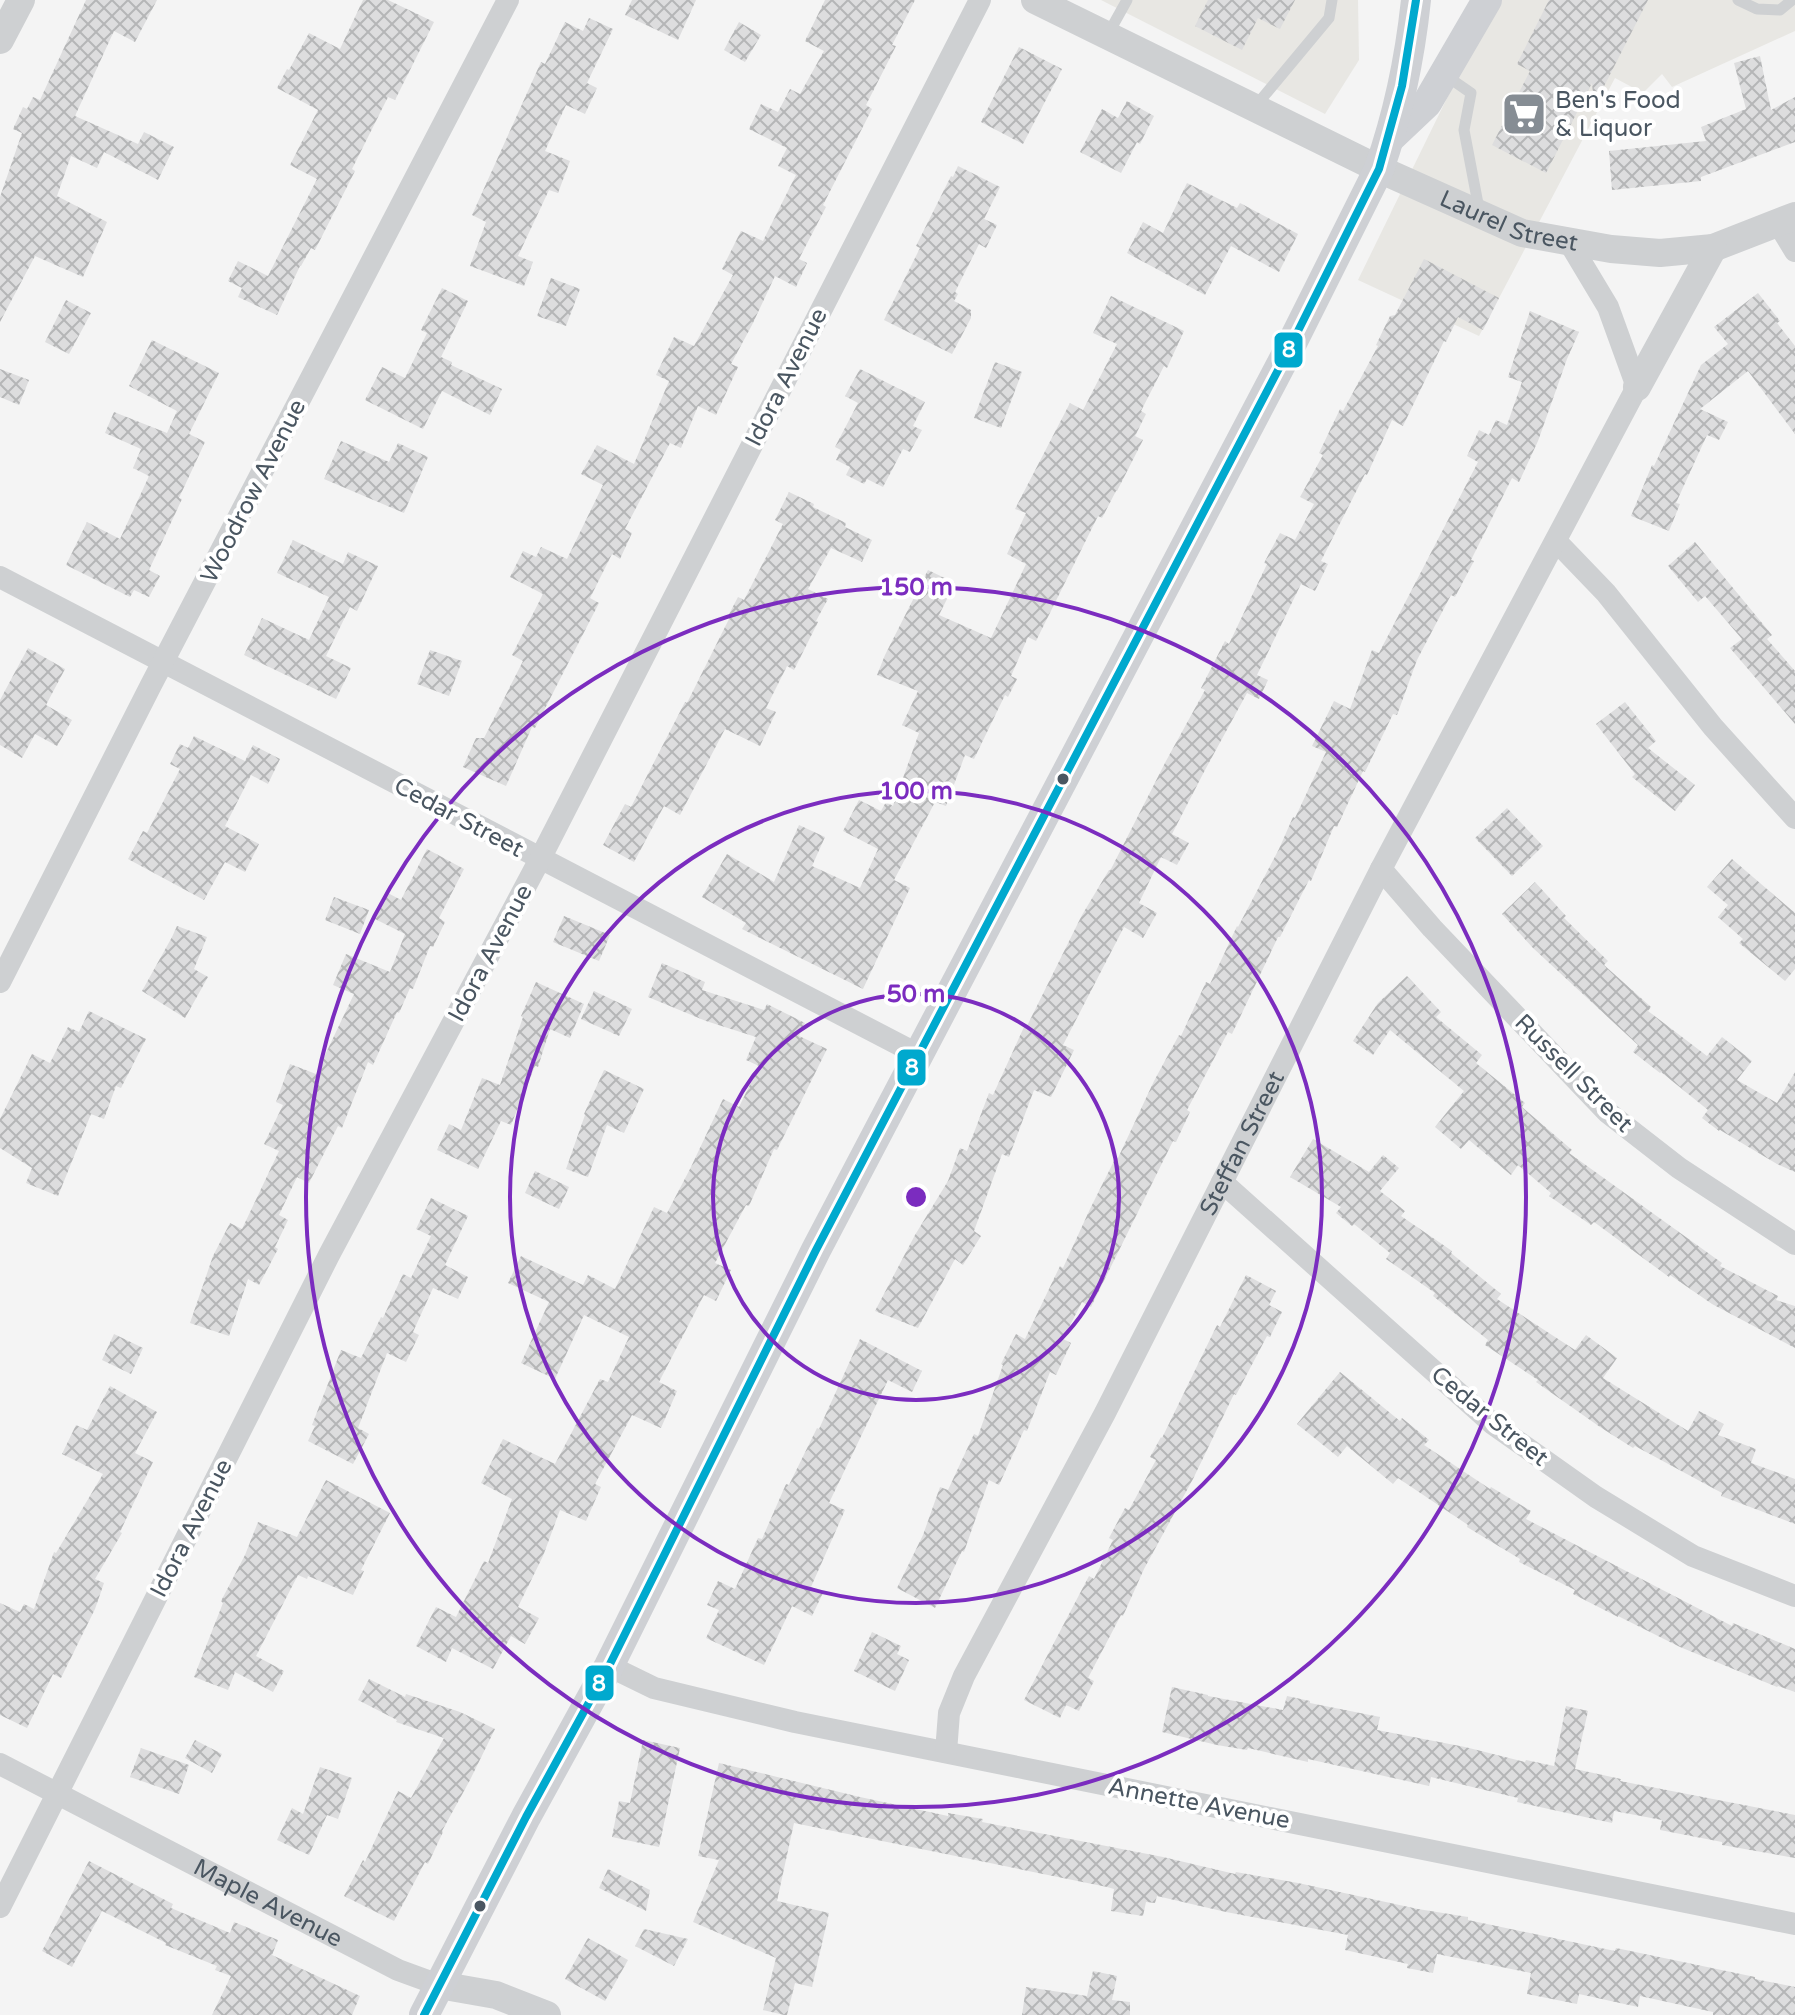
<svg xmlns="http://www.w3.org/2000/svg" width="1795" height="2015" font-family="'Varela Round',sans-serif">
  <defs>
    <pattern id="building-cross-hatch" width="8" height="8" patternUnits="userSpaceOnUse" patternTransform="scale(2)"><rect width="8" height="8" fill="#ddddde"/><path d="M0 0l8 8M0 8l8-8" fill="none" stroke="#b5b6b7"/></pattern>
  </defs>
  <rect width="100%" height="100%" fill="#f4f4f4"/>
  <g fill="#e8e7e3">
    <polygon points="1101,0 1358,0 1359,60 1325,114"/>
    <polygon points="1499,0 1795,0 1795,31 1672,87 1662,74 1643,93 1615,78 1479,336 1358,280 1493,4"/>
  </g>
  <g fill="url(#building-cross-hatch)">
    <polygon points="86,0 157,0 135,42 114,31 75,116 138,144 144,132 174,147 158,180 104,152 97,168 71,156 57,196 107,222 83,277 35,256 0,322 0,197 22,133 13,129 23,107 27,109 33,97 40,100"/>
    <polygon points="363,0 388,0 434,22 395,100 388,97 352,169 355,171 315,250 311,248 301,266 300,266 277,315 238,297 242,288 228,281 238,261 268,276 317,179 290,165 318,110 277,88 287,69 289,70 309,33 340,49"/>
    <polygon points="632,0 696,0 678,40 625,15"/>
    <polygon points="825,0 915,0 892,45 896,46 866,105 872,109 823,205 826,207 799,259 807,263 796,287 775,276 752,325 731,364 738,367 716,415 698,406 681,448 670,443 625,529 632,533 620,559 612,554 590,598 599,603 535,728 532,727 506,786 463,767 476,738 484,738 523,661 512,655 543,594 510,577 523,551 536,557 541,547 567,559 603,485 581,474 597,445 634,464 669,381 656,375 674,337 694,346 733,275 722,269 741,231 763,241 796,175 778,166 787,148 749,129 761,104 778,112 790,89 800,94 824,51 805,41"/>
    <polygon points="1208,0 1295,0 1280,29 1258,18 1242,50 1195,26"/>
    <polygon points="1549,0 1648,0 1594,106 1592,83 1546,173 1492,145 1530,71 1517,64"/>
    <polygon points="589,18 613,29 587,83 597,88 585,114 566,105 545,151 570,161 558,193 549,190 518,256 533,262 524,286 470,266 486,222 472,215 541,62 545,64 565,22 583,31"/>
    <polygon points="739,22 761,35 745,62 724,50"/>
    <polygon points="1019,47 1062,69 1023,144 981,122"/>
    <polygon points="1760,56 1771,110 1795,97 1795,142 1701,177 1701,181 1612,190 1609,151 1706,141 1701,127 1746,109 1734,63"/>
    <polygon points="1127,101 1154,116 1140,144 1137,142 1121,173 1080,152 1102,109 1118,118"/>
    <polygon points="958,166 1000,187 984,219 997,225 986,248 979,244 955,292 958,294 954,301 971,310 971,318 952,354 884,320 920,248 916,246 951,176 953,177"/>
    <polygon points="1187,183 1237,208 1240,203 1298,234 1279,272 1231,246 1205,295 1127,253 1143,222 1163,233"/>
    <polygon points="1424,259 1499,298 1483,330 1458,317 1446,342 1444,341 1403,426 1392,420 1367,475 1365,474 1321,561 1328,564 1315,591 1301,584 1257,675 1268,680 1259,699 1247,693 1205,770 1172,834 1189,843 1177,865 1161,857 1139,903 1157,913 1143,938 1124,927 1063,1045 1074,1050 1051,1097 1034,1090 1009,1157 1002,1154 974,1231 981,1236 963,1265 955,1259 918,1328 875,1311 915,1235 948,1181 960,1148 967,1151 989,1093 993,1095 1024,1027 1026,1028 1082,915 1109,870 1110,871 1166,761 1205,690 1201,688 1225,641 1229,644 1267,564 1264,563 1280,533 1295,540 1314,504 1300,497 1323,455 1319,453 1340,409 1343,411 1378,346 1376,345 1390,316 1395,315"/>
    <polygon points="551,278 580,289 566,326 537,316"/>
    <polygon points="442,288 468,301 441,357 452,362 451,365 502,389 490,415 442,391 423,429 365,400 382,367 405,378 427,333 421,330"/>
    <polygon points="1758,293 1780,321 1777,323 1795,346 1795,434 1748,371 1700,409 1728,422 1719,440 1707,435 1676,503 1680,504 1669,531 1631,516 1652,465 1654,466 1701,365 1728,344 1714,327"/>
    <polygon points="1111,296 1184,331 1167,368 1164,366 1141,411 1146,414 1135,436 1143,440 1117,491 1116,491 1102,518 1098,516 1036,641 1028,637 1011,676 1017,679 1008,697 1005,695 974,759 965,755 946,806 935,802 894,880 910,888 863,989 742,929 746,923 702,897 727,854 774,882 799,825 825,837 812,866 860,888 878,849 843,831 859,800 881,811 886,802 893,806 919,733 902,725 918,691 877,675 885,655 928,570 955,583 939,615 991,638 1026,564 1007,554 1026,513 1015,509 1070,403 1083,410 1117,344 1093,333"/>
    <polygon points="66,300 91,313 69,354 45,342"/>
    <polygon points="1530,311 1579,332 1567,359 1538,441 1519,482 1512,478 1471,560 1474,561 1455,597 1451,595 1417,660 1397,715 1393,714 1365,772 1363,771 1337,827 1334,826 1311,881 1309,880 1280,937 1278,937 1232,1034 1228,1032 1187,1110 1190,1112 1176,1142 1173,1141 1091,1307 1082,1302 1063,1339 1071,1343 1056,1375 1050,1372 1027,1431 1024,1430 999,1485 989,1480 964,1552 962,1551 935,1608 897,1588 923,1535 940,1487 948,1490 974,1434 978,1436 1003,1365 1001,1364 1016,1334 1025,1339 1060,1266 1063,1268 1090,1209 1116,1157 1118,1158 1154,1081 1179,1035 1181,1036 1206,982 1210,984 1237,926 1238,927 1279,849 1293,817 1295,818 1326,752 1312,746 1334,701 1350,709 1372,650 1379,653 1478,462 1467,456 1479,430 1489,435 1496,420 1507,425 1522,382 1508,377"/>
    <polygon points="152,340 219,373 189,434 205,442 179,498 182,499 149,570 160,576 149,597 134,590 130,597 66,565 87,522 120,539 149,476 133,468 141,449 105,433 114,412 167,433 177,411 129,386"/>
    <polygon points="995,362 1022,372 1001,428 974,418"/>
    <polygon points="0,369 29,380 19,405 0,397"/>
    <polygon points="860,369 925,402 913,426 922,430 910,452 903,449 883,487 867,479 864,484 846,475 850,467 836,460 841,450 835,447 858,403 845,396"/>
    <polygon points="341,441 389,462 398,443 428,457 404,513 324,479"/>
    <polygon points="789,492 814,504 813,507 846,523 845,527 872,540 862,562 831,548 808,589 828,599 816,621 818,622 794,670 787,666 766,708 776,712 760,746 725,729 680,815 664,806 634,862 603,845 625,804 631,807 685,702 687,703 730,617 728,616 738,597 744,600 783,524 775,520"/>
    <polygon points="293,540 343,564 348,552 378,566 357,611 350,607 326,656 351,668 336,699 244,655 262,618 309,640 329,597 277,573"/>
    <polygon points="1695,542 1772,635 1767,639 1795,671 1795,724 1730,648 1742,639 1705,596 1698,602 1668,566"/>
    <polygon points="28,648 65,669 46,705 72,720 57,746 35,734 22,758 0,745 0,700"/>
    <polygon points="430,650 462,661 449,696 417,684"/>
    <polygon points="1625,702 1656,741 1648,748 1695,785 1675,811 1632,777 1635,774 1596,724"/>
    <polygon points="194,736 245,761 253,745 280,759 268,784 251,775 225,826 259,844 245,872 225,862 204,900 128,859 143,831 147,833 180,769 170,764 180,744 188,748"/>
    <polygon points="1507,808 1543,846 1512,876 1475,838"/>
    <polygon points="427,849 464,869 439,918 445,922 433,947 430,946 413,989 410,988 399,1013 397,1012 373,1065 368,1062 342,1128 338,1126 309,1183 297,1177 279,1215 288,1220 275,1247 278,1249 259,1285 248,1279 229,1336 190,1323 213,1256 230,1223 242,1229 279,1151 264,1144 283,1105 276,1102 290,1064 316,1074 354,994 333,985 346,954 390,972 405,934 373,918 386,892 401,900"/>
    <polygon points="1732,859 1795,913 1795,969 1785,981 1739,943 1743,939 1718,917 1728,905 1707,887"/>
    <polygon points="1535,882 1566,916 1564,918 1608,961 1604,965 1651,1007 1648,1011 1707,1056 1722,1037 1752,1061 1737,1080 1777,1103 1795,1072 1795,1172 1777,1164 1720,1130 1719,1131 1702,1118 1708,1110 1661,1072 1660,1073 1633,1052 1638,1045 1533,948 1502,914"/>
    <polygon points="334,897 369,910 360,934 325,920"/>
    <polygon points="564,916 610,935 599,961 553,942"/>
    <polygon points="177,926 207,937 194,969 208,977 185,1018 142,991 172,937"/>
    <polygon points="662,963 705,982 702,990 764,1010 767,1004 805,1023 799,1036 827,1049 777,1150 774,1149 749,1206 746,1205 715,1263 731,1270 716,1301 704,1295 659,1382 677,1391 661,1428 632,1415 595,1484 601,1487 586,1521 560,1510 543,1556 518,1607 539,1618 525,1644 511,1636 493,1669 452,1648 446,1662 416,1646 436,1607 456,1617 484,1561 488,1563 512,1499 481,1483 503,1439 555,1464 600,1379 608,1382 629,1337 584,1315 555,1379 521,1363 549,1302 508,1283 521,1256 583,1285 588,1275 615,1289 654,1207 667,1213 691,1167 723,1099 739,1107 759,1066 746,1060 756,1037 706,1021 648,997"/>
    <polygon points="1407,976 1441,1012 1436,1017 1482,1055 1476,1063 1525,1103 1522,1107 1572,1150 1569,1153 1722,1263 1720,1266 1778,1296 1776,1300 1795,1306 1795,1348 1712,1304 1670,1275 1669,1277 1594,1222 1591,1225 1549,1196 1551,1193 1518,1165 1511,1175 1469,1140 1461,1149 1435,1127 1464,1091 1390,1030 1373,1055 1353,1041 1378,1003"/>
    <polygon points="536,982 584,1004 570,1038 550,1029 538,1067 535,1066 511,1125 501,1121 478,1169 437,1150 449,1124 461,1130 482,1078 500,1085 523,1017 521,1016"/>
    <polygon points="594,991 632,1009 619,1036 581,1019"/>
    <polygon points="89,1011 146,1039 121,1088 116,1086 104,1119 91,1114 58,1196 26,1183 32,1168 0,1148 0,1119 32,1054 50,1063 68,1027 79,1032"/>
    <polygon points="604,1070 644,1089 624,1133 607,1125 588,1177 566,1169 585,1115 584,1114"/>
    <polygon points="1313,1139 1369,1172 1383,1155 1399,1168 1380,1191 1405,1211 1401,1216 1452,1251 1451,1253 1501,1294 1497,1299 1575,1350 1586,1335 1617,1358 1603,1378 1688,1431 1699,1411 1724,1424 1718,1435 1756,1449 1751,1463 1795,1479 1795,1524 1721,1496 1722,1493 1635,1446 1633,1448 1600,1427 1536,1382 1538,1380 1485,1345 1488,1340 1433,1296 1435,1293 1386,1259 1390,1253 1354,1224 1352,1226 1336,1213 1341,1207 1290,1177"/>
    <polygon points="535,1171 569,1187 559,1209 525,1193"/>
    <polygon points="431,1198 468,1216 445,1265 468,1277 458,1299 433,1288 413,1332 419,1335 406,1362 387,1353 358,1428 369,1434 353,1464 308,1441 315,1426 312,1425 341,1350 361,1358 381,1317 383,1318 403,1274 411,1278 431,1236 416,1229"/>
    <polygon points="1246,1275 1276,1291 1269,1305 1282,1312 1270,1337 1267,1336 1236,1395 1234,1394 1193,1479 1144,1569 1123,1616 1121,1615 1088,1678 1094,1681 1079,1711 1066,1705 1060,1718 1024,1700 1089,1576 1094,1579 1113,1540 1109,1538 1125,1508 1129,1510 1156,1460 1150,1457 1161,1437 1162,1438 1217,1325 1220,1327"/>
    <polygon points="114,1334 143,1348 131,1374 102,1360"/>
    <polygon points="860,1339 922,1371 912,1392 888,1380 829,1503 845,1510 811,1587 823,1593 812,1616 792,1606 764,1665 706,1638 719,1610 707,1605 718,1581 735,1589 758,1538 762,1539 786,1484 789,1485 817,1428 819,1429"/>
    <polygon points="1340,1372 1400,1421 1402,1418 1429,1440 1424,1445 1490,1489 1491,1487 1531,1511 1526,1519 1732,1626 1733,1623 1795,1649 1795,1692 1778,1686 1777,1687 1680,1647 1618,1616 1618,1617 1573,1594 1575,1590 1519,1562 1520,1559 1467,1527 1468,1525 1398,1478 1393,1484 1347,1446 1338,1457 1297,1424"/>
    <polygon points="110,1386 157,1412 135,1453 153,1462 120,1532 122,1533 95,1579 104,1583 95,1609 61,1678 53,1674 27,1728 0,1715 0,1603 20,1612 24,1604 34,1609 54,1552 56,1553 103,1474 62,1454 76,1425 87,1430"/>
    <polygon points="326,1480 390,1513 361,1570 364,1571 353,1595 308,1576 307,1579 298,1575 256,1656 284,1671 273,1692 235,1672 228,1690 194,1677 223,1603 221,1601 245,1555 258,1522 297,1537"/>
    <polygon points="872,1632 901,1646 897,1654 909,1660 895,1691 854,1671"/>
    <polygon points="369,1679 405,1697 406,1694 460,1712 495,1729 470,1780 442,1831 443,1832 428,1864 425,1862 394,1921 344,1896 363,1860 365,1862 398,1791 411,1798 444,1738 396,1722 397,1720 358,1700"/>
    <polygon points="1172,1687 1208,1695 1208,1696 1283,1710 1287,1696 1310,1701 1310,1703 1380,1717 1377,1730 1465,1747 1525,1762 1526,1760 1554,1766 1566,1706 1588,1711 1575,1769 1621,1779 1620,1781 1795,1815 1795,1858 1722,1845 1722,1842 1660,1830 1662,1820 1614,1811 1612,1823 1517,1802 1518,1798 1431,1777 1429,1786 1308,1759 1308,1762 1248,1748 1247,1750 1217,1745 1162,1732"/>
    <polygon points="195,1740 222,1754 212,1773 185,1758"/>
    <polygon points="643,1740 680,1748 659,1847 612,1837 619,1801 630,1803"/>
    <polygon points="141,1748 189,1765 179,1794 130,1777"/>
    <polygon points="719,1763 860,1797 948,1816 948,1813 983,1819 982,1822 1163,1857 1235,1874 1236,1872 1298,1883 1418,1909 1468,1917 1468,1920 1615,1951 1616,1948 1755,1977 1755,1979 1795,1987 1795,2015 1713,2015 1713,2012 1640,1996 1638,2007 1579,1994 1577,2004 1527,1994 1531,1973 1437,1954 1433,1973 1407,1968 1408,1964 1345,1950 1348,1935 1226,1912 1157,1896 1155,1903 1146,1902 1143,1916 1111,1911 1114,1889 1107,1887 794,1823 777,1901 829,1913 812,1987 795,1983 787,2015 784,2015 763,2010 776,1958 693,1922 719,1860 698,1856"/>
    <polygon points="320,1767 352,1778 338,1819 327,1815 309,1855 277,1840 292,1808 303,1814"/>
    <polygon points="89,1861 173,1904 171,1908 230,1933 234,1922 278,1940 272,1955 360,1996 352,2015 212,2015 231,1976 215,1970 217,1966 165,1945 166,1943 102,1911 72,1967 42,1951"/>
    <polygon points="608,1869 650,1890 646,1911 599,1888"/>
    <polygon points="644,1929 688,1939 674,1966 635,1946"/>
    <polygon points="588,1938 628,1960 605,2001 565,1979"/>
    <polygon points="1093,1971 1117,1976 1112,2000 1130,2002 1130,2015 1022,2015 1026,1987 1087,1996"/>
  </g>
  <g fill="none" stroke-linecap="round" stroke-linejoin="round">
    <g stroke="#ced0d2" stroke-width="11">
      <polyline points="1738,0 1757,9 1780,10 1792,0"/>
      <polyline points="1107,36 1127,0"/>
      <polyline points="1445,75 1471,93 1464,130 1479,209"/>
      <polyline points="1254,108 1329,18 1332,0"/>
    </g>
    <g stroke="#ced0d2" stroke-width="22">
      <polyline points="1778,223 1795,251"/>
      <polyline points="1556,541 1606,593 1713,727 1795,818"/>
      <polyline points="0,577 919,1055"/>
      <polyline points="1381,869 1432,928 1607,1112 1679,1168 1795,1244"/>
      <polyline points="0,982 151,685 508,0"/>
      <polyline points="1222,1182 1493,1424 1596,1497 1693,1556 1795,1596"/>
      <polyline points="609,1666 654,1688 795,1722 1795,1924"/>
      <path id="s1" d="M946 1752 949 1713 964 1676 1105 1413 1381 869 1637 387 1608 307 1569 242"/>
      <path id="s2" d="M0 1764 398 1970 439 1985"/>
      <polyline points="0,1907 329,1255 540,859 980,0"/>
    </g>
    <g stroke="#ced0d2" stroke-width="28">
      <path id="s3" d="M1035 0 1379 169 1522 233 1611 249 1660 253 1713 248 1795 216"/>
      <polyline points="0,40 21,0"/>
      <polyline points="1637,387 1713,248"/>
      <polyline points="439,1985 496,1995 547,2015"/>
    </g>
    <g stroke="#ced0d4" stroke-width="30">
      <polyline points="1390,138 1427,103 1487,0"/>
      <path d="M424 2015 526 1817 609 1666 816 1250 1286 355 1379 169C1398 115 1410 57 1416 0"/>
    </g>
    <g stroke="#fff" stroke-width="14">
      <polyline id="bus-1" points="424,2015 526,1817 609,1666 816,1250 1286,355 1379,169 1402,86 1416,0"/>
    </g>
    <use href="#bus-1" stroke="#00a9ce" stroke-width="8"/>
  </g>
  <g fill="none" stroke="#7b2cbf" stroke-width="4">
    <circle cx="916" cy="1197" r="203"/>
    <circle cx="916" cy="1197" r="406"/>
    <circle cx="916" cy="1197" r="610"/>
  </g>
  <defs>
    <g id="supermarket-square" transform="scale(2.3)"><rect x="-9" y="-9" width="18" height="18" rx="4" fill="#868d94" stroke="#fff"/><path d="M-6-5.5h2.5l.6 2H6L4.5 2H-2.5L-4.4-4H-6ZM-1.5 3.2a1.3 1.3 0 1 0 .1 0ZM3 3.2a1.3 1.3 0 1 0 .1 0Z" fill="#fff"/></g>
  </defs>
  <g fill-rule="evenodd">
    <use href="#supermarket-square" x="1524" y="114"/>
  </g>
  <g fill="#4a5661" stroke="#fff" stroke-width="3">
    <circle cx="1063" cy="779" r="7"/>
    <circle cx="480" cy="1906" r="7"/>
  </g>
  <g text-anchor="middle" stroke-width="8" stroke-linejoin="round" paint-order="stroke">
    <g font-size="24" fill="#4a5661" stroke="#fff" text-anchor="start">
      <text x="1555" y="108">Ben's Food<tspan x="1555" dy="28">&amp; Liquor</tspan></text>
    </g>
    <g font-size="24" fill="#4a5661" stroke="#fff">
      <text dy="8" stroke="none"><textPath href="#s3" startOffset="524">Laurel Street</textPath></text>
      <text transform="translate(786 377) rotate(-63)" y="8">Idora Avenue</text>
      <text transform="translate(253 491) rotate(-63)" y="8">Woodrow Avenue</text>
      <text transform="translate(459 817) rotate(28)" y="8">Cedar Street</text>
      <text transform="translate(490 953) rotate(-62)" y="8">Idora Avenue</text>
      <text transform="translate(1574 1073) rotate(45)" y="8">Russell Street</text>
      <text dy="8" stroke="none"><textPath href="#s1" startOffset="680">Steffan Street</textPath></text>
      <text transform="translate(1490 1416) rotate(39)" y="8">Cedar Street</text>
      <text transform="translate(191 1528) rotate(-63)" y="8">Idora Avenue</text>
      <text transform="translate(1199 1803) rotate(11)" y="8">Annette Avenue</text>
      <text dy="8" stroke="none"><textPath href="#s2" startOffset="302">Maple Avenue</textPath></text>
    </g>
  </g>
  <circle cx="916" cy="1197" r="12" fill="#7b2cbf" stroke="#fff" stroke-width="4"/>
  <g font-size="24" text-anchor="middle" font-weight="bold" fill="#7b2cbf" stroke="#fff" stroke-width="8" stroke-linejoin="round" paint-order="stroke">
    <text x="916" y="595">150 m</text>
    <text x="916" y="799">100 m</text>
    <text x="916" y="1002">50 m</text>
  </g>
  <g stroke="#fff" stroke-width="3">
    <rect x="1273" y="331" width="31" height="38" rx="8" fill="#00a9ce"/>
    <rect x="896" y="1048" width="31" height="39" rx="8" fill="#00a9ce"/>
    <rect x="584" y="1664" width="31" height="38" rx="8" fill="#00a9ce"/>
  </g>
  <g font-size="22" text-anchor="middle" font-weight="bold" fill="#fff">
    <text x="1289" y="357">8</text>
    <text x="912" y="1075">8</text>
    <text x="599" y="1691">8</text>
  </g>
</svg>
